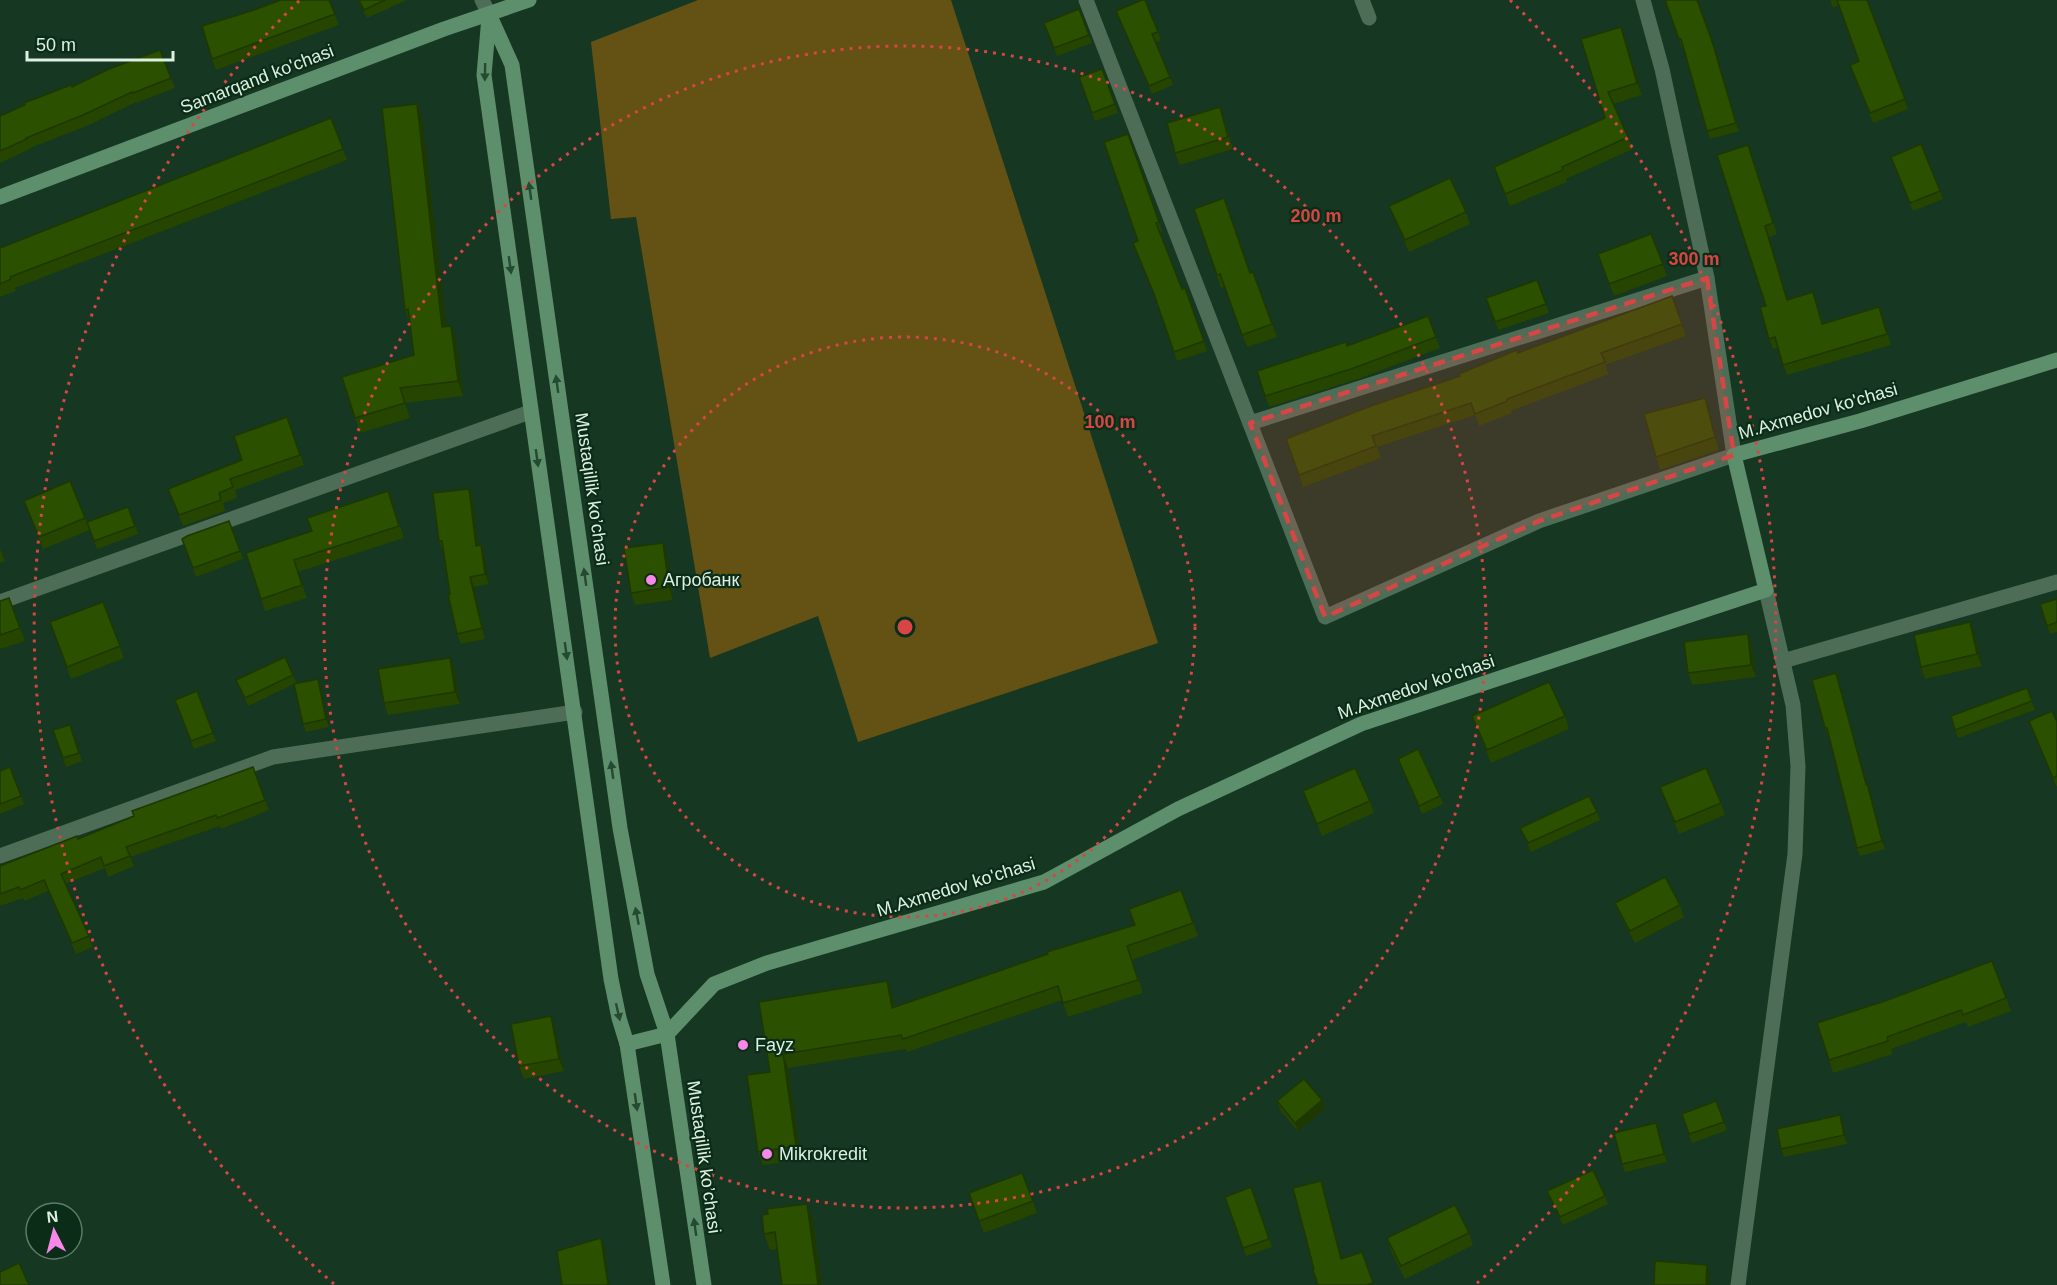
<svg xmlns="http://www.w3.org/2000/svg" width="2057" height="1285" font-family="Arial,sans-serif">
  <rect width="100%" height="100%" fill="#163722"/>
  <polygon fill="#635213" points="698,0 951,0 1158,643 858,742 818,616 710,658 636,217 611,219 591,42"/>
  <g fill="none" stroke-linecap="round" stroke-linejoin="round">
    <g stroke="#4e6d57" stroke-width="15">
      <polyline points="482,0 489,14"/>
      <polyline points="1086,0 1325,617 1539,521 1734,455 1707,278 1662,69 1643,0"/>
      <polyline points="1362,0 1369,18"/>
      <polyline points="1250,423 1707,278"/>
      <polyline points="0,602 530,412"/>
      <polyline points="1783,661 2057,582"/>
      <polyline points="0,856 273,757 575,712"/>
      <polyline points="1738,1285 1795,854 1798,766 1793,705 1766,590"/>
    </g>
    <g stroke="#5d8f6c" stroke-width="15">
      <polyline points="489,14 512,65 620,828 647,974 667,1034 704,1285"/>
      <polyline points="489,17 484,75 611,979 619,1018 627,1044 663,1285"/>
      <polyline points="0,197 444,29 529,0"/>
      <polyline points="627,1044 667,1034 714,984 767,963 1044,882 1178,809 1361,724 1766,590 1734,455 1860,421 2057,360"/>
    </g>
  </g>
  <g fill="#254500">
    <polygon points="329,0 339,25 216,70 212,59 251,11"/>
    <polygon points="358,0 407,0 367,18"/>
    <polygon points="1145,0 1161,40 1156,42 1173,85 1152,94 1116,11"/>
    <polygon points="1665,0 1715,49 1739,131 1710,139 1683,47 1682,48"/>
    <polygon points="1830,0 1867,0 1908,109 1873,123 1854,75 1859,61 1839,5 1833,8"/>
    <polygon points="1079,9 1092,43 1057,56 1044,23"/>
    <polygon points="1581,39 1626,40 1642,95 1613,104 1633,149 1566,179 1567,182 1510,206 1494,167 1605,118"/>
    <polygon points="1102,69 1118,113 1095,121 1079,77"/>
    <polygon points="171,78 175,88 136,103 136,102 87,126 30,148 30,149 0,163 0,116 72,87"/>
    <polygon points="417,104 422,118 446,326 451,326 456,340 463,396 405,403 410,418 360,433 355,418 414,355 410,324 405,310"/>
    <polygon points="331,118 347,160 15,288 16,291 0,297 0,248"/>
    <polygon points="1224,120 1233,149 1180,165 1175,153"/>
    <polygon points="1128,134 1162,231 1159,232 1182,289 1185,288 1207,351 1177,361 1156,300 1138,241"/>
    <polygon points="1752,156 1777,234 1769,237 1788,300 1813,292 1823,323 1879,307 1891,345 1787,375 1778,348 1773,349 1769,339"/>
    <polygon points="1891,157 1940,191 1943,199 1913,211"/>
    <polygon points="1389,206 1466,212 1470,224 1409,252"/>
    <polygon points="1194,209 1250,273 1253,272 1277,337 1247,347 1224,287 1221,288"/>
    <polygon points="1651,234 1667,276 1614,296 1598,254"/>
    <polygon points="1537,280 1549,313 1498,330 1486,298"/>
    <polygon points="1672,296 1686,336 1605,365 1609,374 1511,411 1512,413 1479,426 1475,415 1377,447 1381,458 1303,487 1286,439 1460,376 1518,353"/>
    <polygon points="1428,316 1440,348 1358,379 1269,407 1257,371 1347,346"/>
    <polygon points="1709,411 1719,450 1660,470 1656,457"/>
    <polygon points="287,417 304,465 235,490 237,498 223,503 225,511 183,526 168,489 242,460"/>
    <polygon points="469,489 473,499 478,546 481,545 484,555 489,584 474,587 485,639 461,644 457,634 443,551 439,541"/>
    <polygon points="388,491 404,538 298,572 307,598 265,611 246,553 312,531"/>
    <polygon points="24,501 85,518 90,530 43,549"/>
    <polygon points="128,507 138,534 97,549 87,522"/>
    <polygon points="229,521 243,559 196,577 182,539"/>
    <polygon points="0,549 5,561 0,563"/>
    <polygon points="667,555 673,600 635,605 631,593"/>
    <polygon points="9,598 25,641 0,649 0,601"/>
    <polygon points="2057,599 2057,632 2050,634 2040,604"/>
    <polygon points="103,602 124,658 71,679 50,622"/>
    <polygon points="1970,622 1975,635 1982,666 1925,679 1921,667"/>
    <polygon points="1748,634 1752,646 1756,677 1692,685 1688,673"/>
    <polygon points="450,658 455,671 460,704 388,715 384,703"/>
    <polygon points="293,675 296,683 248,706 236,680"/>
    <polygon points="1839,682 1866,784 1870,792 1885,849 1860,856 1857,848 1829,736 1828,737 1825,728"/>
    <polygon points="321,687 329,727 306,732 303,724"/>
    <polygon points="2027,688 2035,710 1958,738 1951,716"/>
    <polygon points="175,700 213,733 216,741 194,749"/>
    <polygon points="1472,716 1565,716 1569,729 1491,763"/>
    <polygon points="2057,722 2057,786 2056,786 2032,729"/>
    <polygon points="70,725 82,761 66,767 63,758"/>
    <polygon points="1398,759 1440,796 1443,804 1422,814"/>
    <polygon points="10,767 24,804 0,814 0,771"/>
    <polygon points="253,767 269,810 221,829 220,826 130,857 134,866 108,877 105,868 65,884 93,947 76,954 48,891 24,901 23,898 0,906 0,866 78,839 134,816"/>
    <polygon points="1660,787 1721,803 1725,815 1679,834"/>
    <polygon points="1303,791 1370,801 1374,813 1322,836"/>
    <polygon points="1597,812 1600,820 1531,852 1520,828"/>
    <polygon points="1181,890 1198,936 1132,960 1143,993 1068,1017 1062,1000 907,1052 906,1049 788,1068 801,1160 763,1165 758,1152 770,1072 759,1002 892,994 895,1007 1135,925"/>
    <polygon points="1615,903 1680,905 1684,917 1635,943 1620,915"/>
    <polygon points="1992,961 2011,1011 1968,1027 1966,1022 1891,1049 1893,1054 1833,1073 1829,1060 1885,1001"/>
    <polygon points="555,1028 564,1071 524,1079 519,1066"/>
    <polygon points="1277,1101 1325,1108 1298,1131 1280,1110"/>
    <polygon points="1716,1101 1727,1130 1692,1143 1682,1114"/>
    <polygon points="1843,1124 1847,1144 1784,1157 1781,1149"/>
    <polygon points="1659,1131 1667,1162 1625,1172 1622,1164"/>
    <polygon points="1022,1173 1037,1213 984,1233 969,1193"/>
    <polygon points="1251,1187 1272,1247 1246,1256 1225,1197"/>
    <polygon points="1547,1191 1605,1196 1608,1204 1563,1225"/>
    <polygon points="813,1220 822,1285 782,1285 777,1249 770,1250 764,1234"/>
    <polygon points="1469,1233 1473,1245 1405,1279 1391,1251 1387,1238"/>
  </g>
  <g fill="#1e3800">
    <polygon points="1621,27 1626,40 1642,95 1637,83"/>
    <polygon points="1712,41 1715,49 1739,131 1736,123"/>
    <polygon points="417,104 422,118 448,341 442,327"/>
    <polygon points="1765,226 1769,237 1791,310 1787,300"/>
    <polygon points="451,326 456,340 463,396 458,381"/>
    <polygon points="1705,398 1709,411 1719,450 1715,437"/>
    <polygon points="469,489 473,499 479,556 476,546"/>
    <polygon points="663,543 667,555 673,600 669,587"/>
    <polygon points="481,545 484,555 489,584 485,574"/>
    <polygon points="470,577 474,587 485,639 482,628"/>
    <polygon points="1970,622 1975,635 1982,666 1977,654"/>
    <polygon points="1748,634 1752,646 1756,677 1751,665"/>
    <polygon points="450,658 455,671 460,704 455,692"/>
    <polygon points="1836,673 1839,682 1869,792 1866,784"/>
    <polygon points="318,679 321,687 329,727 326,719"/>
    <polygon points="1867,783 1870,792 1885,849 1882,841"/>
    <polygon points="887,981 892,994 897,1021 892,1008"/>
    <polygon points="551,1016 555,1028 564,1071 559,1059"/>
    <polygon points="783,1054 788,1068 801,1160 796,1146"/>
    <polygon points="1322,1100 1325,1108 1298,1131 1295,1123"/>
    <polygon points="1840,1115 1843,1124 1847,1144 1844,1135"/>
    <polygon points="1656,1123 1659,1131 1667,1162 1664,1154"/>
    <polygon points="1321,1181 1324,1191 1345,1269 1341,1259"/>
    <polygon points="807,1204 813,1220 822,1285 818,1285"/>
    <polygon points="601,1238 604,1246 609,1285 608,1285"/>
    <polygon points="1707,1265 1710,1274 1709,1285 1706,1285"/>
  </g>
  <g fill="#2b5000" stroke="#1e3800" stroke-width="1.5">
    <polygon points="281,0 329,0 335,14 212,59 202,26 251,11"/>
    <polygon points="359,0 385,0 364,10"/>
    <polygon points="1142,0 1145,0 1158,32 1152,34 1170,77 1149,86 1116,11"/>
    <polygon points="1665,0 1697,0 1712,41 1736,123 1707,131 1681,39 1679,39"/>
    <polygon points="1837,0 1867,0 1905,99 1870,113 1850,65 1859,61"/>
    <polygon points="1079,9 1089,35 1054,48 1044,23"/>
    <polygon points="1621,27 1637,83 1608,92 1628,137 1562,167 1563,170 1505,194 1494,167 1605,118 1581,39"/>
    <polygon points="160,50 171,78 133,93 132,92 83,115 26,138 27,139 0,151 0,116 25,105 24,103 71,85 72,87 109,69"/>
    <polygon points="1102,69 1115,104 1092,113 1079,77"/>
    <polygon points="417,104 442,327 451,326 458,381 400,388 405,403 355,418 342,377 414,355 408,309 405,310 382,108"/>
    <polygon points="1220,107 1228,137 1175,153 1167,123"/>
    <polygon points="331,118 343,149 10,277 11,279 0,284 0,248"/>
    <polygon points="1128,134 1159,222 1156,223 1182,289 1185,288 1204,341 1174,352 1154,294 1133,243 1138,241 1104,142"/>
    <polygon points="1921,144 1940,191 1910,203 1891,157"/>
    <polygon points="1748,145 1773,223 1765,226 1787,300 1813,292 1822,324 1879,307 1887,334 1783,365 1775,337 1769,339 1760,307 1766,306 1717,155"/>
    <polygon points="1450,178 1466,212 1405,240 1389,206"/>
    <polygon points="1224,198 1250,273 1253,272 1272,324 1242,335 1220,274 1217,275 1194,209"/>
    <polygon points="1651,234 1663,264 1609,284 1598,254"/>
    <polygon points="1537,280 1546,304 1495,322 1486,298"/>
    <polygon points="1672,296 1682,324 1601,353 1605,362 1507,399 1507,401 1475,414 1471,403 1372,436 1376,446 1299,475 1286,439 1371,406 1460,376 1459,374 1517,350 1518,353"/>
    <polygon points="1428,316 1436,337 1354,368 1265,396 1257,371 1346,342 1347,346"/>
    <polygon points="1705,398 1715,437 1656,457 1644,414"/>
    <polygon points="287,417 300,455 230,479 233,487 219,493 221,500 179,515 168,489 242,460 234,436"/>
    <polygon points="70,481 85,518 39,537 24,501"/>
    <polygon points="469,489 476,546 481,545 485,574 470,577 482,628 457,634 448,594 450,594 442,541 439,541 433,493"/>
    <polygon points="388,491 399,526 294,560 302,585 261,599 246,553 312,531 307,518"/>
    <polygon points="128,507 135,526 94,541 87,522"/>
    <polygon points="229,521 240,551 193,568 182,539 187,536"/>
    <polygon points="663,543 669,587 631,593 624,548"/>
    <polygon points="9,598 20,628 0,635 0,601"/>
    <polygon points="2057,599 2057,622 2047,626 2040,604"/>
    <polygon points="103,602 120,646 67,667 50,622"/>
    <polygon points="1970,622 1977,654 1921,667 1914,635"/>
    <polygon points="1748,634 1751,665 1688,673 1684,642"/>
    <polygon points="285,657 293,675 245,698 236,680"/>
    <polygon points="450,658 455,692 384,703 378,669"/>
    <polygon points="1836,673 1866,784 1867,783 1882,841 1857,848 1827,728 1825,728 1812,680"/>
    <polygon points="318,679 326,719 303,724 294,684"/>
    <polygon points="1549,682 1565,716 1487,750 1472,716"/>
    <polygon points="2027,688 2032,701 1955,730 1951,716"/>
    <polygon points="197,691 213,733 191,741 175,700"/>
    <polygon points="2052,711 2057,722 2057,776 2053,778 2029,721"/>
    <polygon points="70,725 79,753 63,758 53,730"/>
    <polygon points="1418,749 1440,796 1419,806 1398,759"/>
    <polygon points="10,767 21,796 0,804 0,771"/>
    <polygon points="253,767 265,800 217,818 216,815 126,847 130,856 104,866 101,857 61,874 89,936 72,943 44,880 20,890 19,887 0,894 0,866 77,836 78,839 134,816 132,811"/>
    <polygon points="1355,768 1370,801 1317,824 1303,791"/>
    <polygon points="1706,768 1721,803 1675,822 1660,787"/>
    <polygon points="1589,796 1597,812 1528,843 1520,828"/>
    <polygon points="1665,877 1680,905 1630,931 1615,903"/>
    <polygon points="1181,890 1193,923 1127,946 1138,980 1063,1003 1058,986 903,1039 901,1035 783,1054 796,1146 758,1152 747,1075 770,1072 759,1002 887,981 892,1008 1048,954 1047,952 1135,925 1129,909"/>
    <polygon points="1992,961 2006,998 1963,1015 1961,1010 1887,1037 1888,1041 1829,1060 1817,1023 1885,1001"/>
    <polygon points="551,1016 559,1059 519,1066 511,1024"/>
    <polygon points="1304,1079 1322,1100 1295,1123 1277,1101"/>
    <polygon points="1716,1101 1724,1122 1689,1134 1682,1114"/>
    <polygon points="1840,1115 1844,1135 1781,1149 1777,1129"/>
    <polygon points="1656,1123 1664,1154 1622,1164 1614,1133"/>
    <polygon points="1593,1170 1605,1196 1560,1217 1547,1191"/>
    <polygon points="1022,1173 1033,1201 979,1221 969,1193"/>
    <polygon points="1321,1181 1341,1259 1362,1252 1373,1283 1366,1285 1318,1285 1313,1270 1314,1269 1293,1188"/>
    <polygon points="1251,1187 1269,1239 1243,1248 1225,1197"/>
    <polygon points="807,1204 818,1285 782,1285 775,1232 764,1234 762,1215 768,1214 767,1209"/>
    <polygon points="1455,1205 1469,1233 1401,1266 1387,1238"/>
    <polygon points="601,1238 608,1285 562,1285 557,1251"/>
    <polygon points="1655,1261 1707,1265 1706,1285 1654,1285"/>
    <polygon points="19,1263 29,1285 0,1285 0,1272"/>
  </g>
  <defs><path id="oneway-solid" d="M-6-.8H1V-3.2L6.5 0L1 3.2V.8H-6Z" transform="scale(1.5)"/></defs>
  <g fill="#244a31">
    <use href="#oneway-solid" transform="translate(485 72) rotate(91)"/>
    <use href="#oneway-solid" transform="translate(530 191) rotate(-98)"/>
    <use href="#oneway-solid" transform="translate(510 265) rotate(82)"/>
    <use href="#oneway-solid" transform="translate(557 384) rotate(-98)"/>
    <use href="#oneway-solid" transform="translate(537 458) rotate(82)"/>
    <use href="#oneway-solid" transform="translate(585 577) rotate(-98)"/>
    <use href="#oneway-solid" transform="translate(566 651) rotate(82)"/>
    <use href="#oneway-solid" transform="translate(612 770) rotate(-98)"/>
    <use href="#oneway-solid" transform="translate(637 916) rotate(-101)"/>
    <use href="#oneway-solid" transform="translate(618 1012) rotate(77)"/>
    <use href="#oneway-solid" transform="translate(636 1102) rotate(82)"/>
    <use href="#oneway-solid" transform="translate(695 1227) rotate(-98)"/>
  </g>
  <path fill="#d74644" fill-opacity="0.2" stroke="#d74644" stroke-width="4.5" stroke-dasharray="12 8" stroke-linejoin="round" d="M1707 278 1734 455 1539 521 1325 617 1250 423Z"/>
  <g fill="none" stroke="#d74644" stroke-width="3" stroke-dasharray="3 6">
    <circle cx="905" cy="627" r="290"/>
    <circle cx="905" cy="627" r="581"/>
    <path d="M334 1284A871 871 0 0 1 300 0M1510 0A871 871 0 0 1 1476 1284"/>
  </g>
  <g fill="#f987e8" stroke="#0b2d18" stroke-width="2">
    <circle cx="651" cy="580" r="6"/>
    <circle cx="743" cy="1045" r="6"/>
    <circle cx="767" cy="1154" r="6"/>
  </g>
  <g text-anchor="middle" stroke-width="4.5" stroke-linejoin="round" paint-order="stroke">
    <g font-size="18" fill="#ddf0e2" stroke="#0b2d18">
      <text transform="translate(257 79) rotate(-21)" y="6">Samarqand ko'chasi</text>
      <text transform="translate(1818 411) rotate(-16)" y="6">M.Axmedov ko'chasi</text>
      <text transform="translate(592 489) rotate(82)" y="6">Mustaqillik ko’chasi</text>
      <text transform="translate(1416 687) rotate(-19)" y="6">M.Axmedov ko'chasi</text>
      <text transform="translate(956 887) rotate(-17)" y="6">M.Axmedov ko'chasi</text>
      <text transform="translate(704 1157) rotate(82)" y="6">Mustaqillik ko’chasi</text>
    </g>
    <g font-size="18" fill="#ddf0e2" stroke="#0b2d18" text-anchor="start">
      <text x="663" y="586">Агробанк</text>
      <text x="755" y="1051">Fayz</text>
      <text x="779" y="1160">Mikrokredit</text>
    </g>
  </g>
  <circle cx="905" cy="627" r="9" fill="#d74644" stroke="#0b2d18" stroke-width="3"/>
  <g font-size="18" text-anchor="middle" font-weight="bold" fill="#d74644" stroke="#0b2d18" stroke-width="4.5" stroke-linejoin="round" paint-order="stroke">
    <text x="1316" y="222">200 m</text>
    <text x="1694" y="265">300 m</text>
    <text x="1110" y="428">100 m</text>
  </g>
  <g transform="translate(54 1231) rotate(354)"><circle r="28" fill="#0b2d18" stroke="#5f7b69" stroke-width="1.5"/>
  <path d="M0-4.5L10 22L0 15L-10 22Z" fill="#f987e8"/>
  <text y="-9" font-size="16" font-weight="bold" text-anchor="middle" fill="#ddf0e2">N</text>
  </g>
  <path d="M27 51v9h146v-9" fill="none" stroke="#ddf0e2" stroke-width="3"/>
  <text x="36" y="51" font-size="18" fill="#ddf0e2" stroke="#0b2d18" stroke-width="4.5" paint-order="stroke">50 m</text>
</svg>
